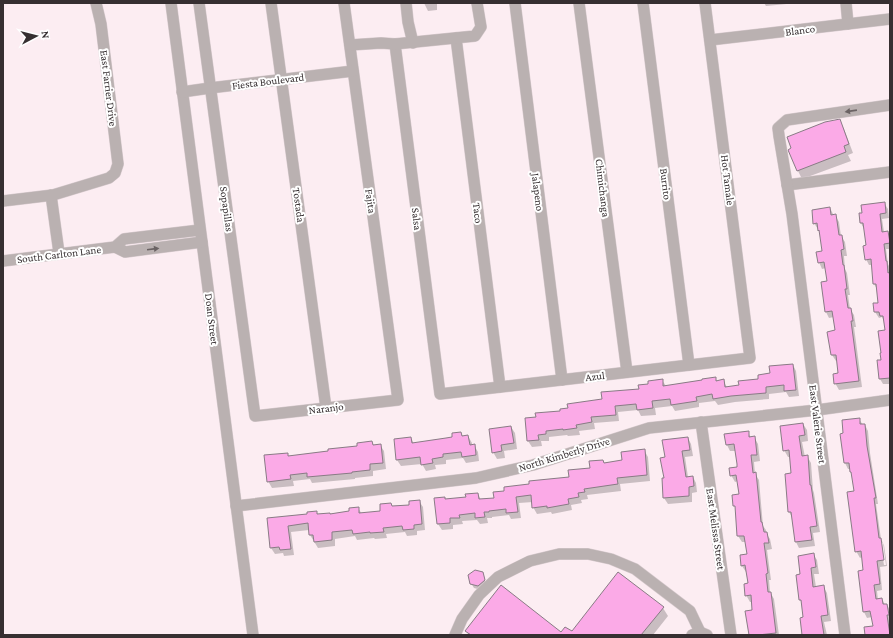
<svg xmlns="http://www.w3.org/2000/svg" width="893" height="638" font-family="'Crimson Pro',serif">
  <rect width="100%" height="100%" fill="#fcedf2"/>
  <g fill="#0003" fill-rule="evenodd">
    <polygon points="424,3 447,3 437,4 437,10 428,11"/>
    <polygon points="764,3 797,3 766,6"/>
    <polygon points="839,120 844,129 853,153 848,155 851,161 802,179 798,171 792,149"/>
    <polygon points="884,203 888,209 889,218 882,219 884,232 888,232 890,235 890,249 886,249 888,264 890,268 890,384 883,384 880,379 886,331 884,321 882,317 879,318 875,312 879,303 877,289 874,284 873,265 869,265 866,259 867,246 864,229 861,223"/>
    <polygon points="830,208 834,216 835,215 839,222 841,236 845,242 847,256 844,256 845,269 847,273 850,295 848,295 850,309 854,315 856,327 854,327 862,387 839,390 835,383 839,374 837,361 836,361 832,355 836,331 834,317 829,318 826,312 828,282 826,268 822,269 819,262 823,252 821,234 814,223"/>
    <polygon points="793,365 796,371 799,396 789,397 786,392 769,394 769,399 735,402 718,405 715,401 699,403 699,407 675,411 672,406 655,408 656,415 641,416 638,410 618,412 619,421 594,423 595,429 579,431 580,435 568,436 567,435 549,437 549,441 541,441 542,446 532,447 528,441 526,419 537,417 562,412 569,408 640,390 662,380 666,386 715,378 717,381 723,381 727,387 740,386 759,380"/>
    <path d="M859 419 863 425H865L868 431 870 453 878 504H876L881 539 884 545 887 566 880 567 882 590 877 591 878 600 882 599 885 605H887L890 610V635H866L874 627 872 617 867 618 864 612 859 572 864 571 862 557 860 558 856 551 855 492 851 469H848L845 463 844 434ZM880 541 883 543 886 565H884Z"/>
    <polygon points="803,424 807,430 808,441 802,442 805,457 807,456 811,463 813,490 814,493 820,532 813,533 815,546 799,548 796,542 792,517 789,512 792,474 790,457 788,457 784,450"/>
    <polygon points="511,427 515,433 517,449 504,451 505,458 497,459 493,452"/>
    <polygon points="748,432 751,438 754,437 758,444 760,461 754,462 755,474 759,480 763,526 766,530 766,533 770,539 772,549 767,550 771,580 769,580 770,592 774,599 779,635 750,635 754,611 752,602 750,602 746,595 749,584 747,572 746,572 742,566 748,555 746,542 742,542 738,536 736,509 734,505 740,495 738,481 735,482 731,475 738,468 736,451 730,451 727,445"/>
    <polygon points="461,433 463,437 468,436 472,443 472,446 474,445 478,452 479,461 466,463 463,458 446,460 446,464 435,465 436,469 426,471 422,464 401,466 397,460 411,438 414,444 454,438"/>
    <polygon points="688,438 691,444 693,456 685,457 688,477 693,477 696,483 697,492 692,493 692,502 668,504 664,498 663,479 665,479 666,458"/>
    <polygon points="372,442 374,446 380,445 384,451 386,469 373,471 373,476 355,478 355,479 312,483 310,479 293,481 294,486 272,488 268,481 287,454 289,457 358,447"/>
    <polygon points="644,450 648,457 650,481 620,484 621,491 587,495 588,499 581,500 582,503 571,505 572,510 552,514 551,512 537,514 533,507 533,502 519,503 521,518 511,519 509,515 492,517 492,518 487,518 488,523 480,524 477,520 462,521 463,524 453,525 453,529 442,530 438,524 435,499 445,498 446,500 467,497 478,494 481,500 495,499 505,492 570,478 591,468 603,461 604,463 623,461"/>
    <polygon points="419,501 423,507 425,530 417,531 417,535 407,536 405,532 386,534 387,538 375,539 374,538 357,540 355,536 335,539 335,546 318,548 310,535 309,530 291,532 294,555 284,556 283,553 275,554 271,548 268,519 308,515 317,513 318,515 350,512 358,508 362,514 381,512 393,507 410,505"/>
    <polygon points="813,554 817,560 819,574 814,574 816,587 823,586 827,593 831,621 824,622 827,635 807,635 803,604 800,600 801,575"/>
    <polygon points="482,573 484,577 486,584 481,590 474,588 471,583"/>
    <polygon points="663,608 668,616 653,635 469,635 466,631 561,634 572,633"/>
  </g>
  <g fill="#fbaae7" stroke="#897b85">
    <polygon points="840,119 849,144 844,146 846,152 797,171 788,150 791,148 787,137 825,122"/>
    <polygon points="885,202 886,213 880,214 882,232 888,231 890,243 884,244 886,261 887,261 888,273 890,272 890,378 879,379 877,360 881,360 880,353 881,353 878,331 885,330 883,316 880,316 879,312 874,312 873,303 878,303 876,284 873,284 871,259 865,260 863,246 866,245 863,223 860,223 859,213 862,213 861,205"/>
    <polygon points="830,207 831,215 836,214 839,235 842,235 844,249 841,250 843,265 844,265 847,289 845,289 848,308 851,308 853,321 851,321 859,381 834,384 833,374 838,373 836,355 831,355 827,332 835,330 832,311 825,312 821,282 827,281 824,262 818,263 816,252 822,251 819,230 818,231 817,223 813,224 812,210"/>
    <polygon points="793,364 796,390 784,391 784,385 766,387 766,393 731,396 713,399 712,394 696,397 697,401 671,405 670,399 652,401 653,408 637,410 636,404 615,406 616,415 591,417 592,422 576,425 577,428 563,430 563,429 546,431 546,434 538,435 539,440 527,441 525,418 536,417 535,413 560,411 560,409 568,408 567,404 602,399 601,392 639,389 638,385 648,384 648,381 663,379 663,386 702,380 702,379 716,377 716,381 724,379 725,387 739,385 738,381 758,379 758,375 770,373 769,366"/>
    <polygon points="860,418 860,424 865,424 867,446 876,498 874,498 879,538 881,538 884,560 877,561 880,584 874,585 876,599 882,598 883,604 887,604 889,615 887,615 890,635 865,635 864,627 873,626 870,611 863,612 858,571 863,570 861,551 855,552 847,492 854,491 851,472 850,472 849,463 844,463 840,434 843,433 842,420"/>
    <polygon points="803,423 805,435 799,436 802,456 808,455 810,485 811,485 817,526 810,527 812,540 795,542 791,512 788,512 785,474 791,473 789,450 783,451 780,426"/>
    <polygon points="511,426 514,443 501,445 502,451 492,453 489,429"/>
    <polygon points="749,431 749,437 755,436 757,455 751,455 753,473 756,472 761,522 762,522 764,532 767,532 769,543 764,543 768,573 766,574 768,592 771,592 776,633 758,635 749,635 745,611 752,610 751,595 745,596 744,584 748,583 745,565 741,566 740,555 747,554 744,536 737,536 735,506 733,506 732,495 739,494 736,475 730,476 729,468 737,467 737,464 734,444 726,445 724,434"/>
    <polygon points="461,432 462,436 468,435 470,445 475,444 476,455 462,457 461,452 443,454 443,457 432,459 433,463 421,465 420,457 396,460 394,439 411,437 412,443 446,438 452,437 452,433"/>
    <polygon points="688,437 690,450 682,451 686,477 693,476 694,486 689,487 689,496 663,498 662,478 664,478 660,458 665,457 662,440"/>
    <polygon points="372,441 373,445 381,444 383,463 370,464 370,470 352,472 352,473 307,477 307,473 290,475 291,479 267,482 264,455 288,453 288,456 328,451 328,449 357,446 357,443"/>
    <polygon points="645,449 647,475 617,478 618,484 584,489 585,492 578,493 579,497 568,499 569,504 547,508 547,506 532,508 531,495 516,497 518,512 506,513 506,509 489,511 489,512 484,512 485,517 475,518 475,513 459,515 460,518 450,518 450,523 437,524 434,498 445,497 445,499 466,497 465,494 478,493 479,499 494,498 493,492 504,491 504,487 529,484 529,481 569,477 568,470 590,468 589,461 603,460 604,463 622,460 621,452"/>
    <polygon points="420,500 422,524 414,525 414,529 403,530 402,526 383,528 384,532 370,533 370,532 353,534 352,530 332,532 332,540 314,542 313,535 309,535 308,523 288,526 291,549 280,550 279,547 270,548 267,518 307,514 307,512 317,511 317,514 330,513 330,514 349,511 349,508 359,507 359,513 380,511 380,504 391,503 392,506 409,505 409,501"/>
    <polygon points="814,553 816,567 811,568 813,587 824,585 828,615 821,616 824,635 802,635 800,618 803,617 801,600 799,600 796,575 800,574 798,556"/>
    <polygon points="475,570 483,572 485,580 478,586 470,584 468,575"/>
    <polygon points="618,572 664,607 641,635 471,635 465,631 501,585 561,632 565,627 572,631"/>
  </g>
  <g fill="none" stroke-linecap="round" stroke-linejoin="round">
    <g stroke="#d8cbcf" stroke-width="12">
      <g id="minor">
        <polyline points="171,3 253,635"/>
        <polyline points="199,3 255,416 398,400 344,3"/>
        <polyline points="271,3 326,408"/>
        <polyline points="406,3 408,22 413,43"/>
        <polyline points="515,3 562,380"/>
        <polyline points="579,3 627,372"/>
        <polyline points="643,3 689,365"/>
        <polyline points="846,3 848,24"/>
        <polyline points="456,38 500,387"/>
        <polyline points="710,40 890,19"/>
        <polyline points="395,44 440,394 750,358 705,3"/>
        <polyline points="350,45 381,43 395,44 475,36 481,27 477,3"/>
        <polyline points="182,92 210,88 353,71"/>
        <polyline points="787,185 890,172"/>
        <polyline points="51,195 59,253"/>
        <polyline points="3,201 53,195 109,178 115,173 118,164 101,24 96,3"/>
        <polyline points="115,247 125,252 202,242"/>
        <polyline points="3,261 115,247 124,239 200,230"/>
        <polyline points="701,422 731,635"/>
        <polyline points="236,506 476,478 533,465 649,428 817,410 890,400"/>
        <polyline points="455,635 462,619 479,595 498,577 530,561 559,554 588,554 611,559 635,569 690,611 700,632"/>
        <polyline points="692,635 700,632 707,635"/>
        <polyline points="845,635 792,214 779,136 778,128 787,120 890,105"/>
      </g>
    </g>
    <use href="#minor" stroke="#bab1b1" stroke-width="11"/>
  </g>
  <defs><path id="oneway-solid" d="M-6-.8H1V-3.2L6.5 0L1 3.2V.8H-6Z"/></defs>
  <g fill="#6b6364">
    <use href="#oneway-solid" transform="translate(851 111) rotate(172)"/>
    <use href="#oneway-solid" transform="translate(153 249) rotate(-7)"/>
  </g>
  <g text-anchor="middle" stroke-width="4" stroke-linejoin="round" paint-order="stroke">
    <g font-size="11" fill="#362f31" stroke="#fff">
      <text transform="translate(800 30) rotate(-7)" y="4">Blanco</text>
      <text transform="translate(268 81) rotate(-7)" y="4">Fiesta Boulevard</text>
      <text transform="translate(109 88) rotate(83)" y="4">East Farrier Drive</text>
      <text transform="translate(728 180) rotate(83)" y="4">Hot Tamale</text>
      <text transform="translate(666 184) rotate(83)" y="4">Burrito</text>
      <text transform="translate(603 188) rotate(83)" y="4">Chimichanga</text>
      <text transform="translate(538 192) rotate(83)" y="4">Jalapeno</text>
      <text transform="translate(371 201) rotate(82)" y="4">Fajita</text>
      <text transform="translate(299 205) rotate(82)" y="4">Tostada</text>
      <text transform="translate(227 209) rotate(82)" y="4">Sopapillas</text>
      <text transform="translate(478 213) rotate(83)" y="4">Taco</text>
      <text transform="translate(417 219) rotate(83)" y="4">Salsa</text>
      <text transform="translate(59 254) rotate(-7)" y="4">South Carlton Lane</text>
      <text transform="translate(212 319) rotate(83)" y="4">Doan Street</text>
      <text transform="translate(595 376) rotate(-7)" y="4">Azul</text>
      <text transform="translate(326 408) rotate(-7)" y="4">Naranjo</text>
      <text transform="translate(818 424) rotate(83)" y="4">East Valerie Street</text>
      <text transform="translate(564 454) rotate(-17)" y="4">North Kimberly Drive</text>
      <text transform="translate(716 529) rotate(82)" y="4">East Melissa Street</text>
    </g>
  </g>
  <rect width="893" height="638" fill="none" stroke="#362f31" stroke-width="8"/>
  <g transform="translate(36 36) rotate(83)" stroke="#ffffff" stroke-width="3" paint-order="stroke">
  <path d="M0-3L7 15L0 10L-7 15Z" fill="#362f31"/>
  <text y="-6" font-size="11" font-weight="bold" text-anchor="middle" fill="#362f31">N</text>
  </g>
</svg>
